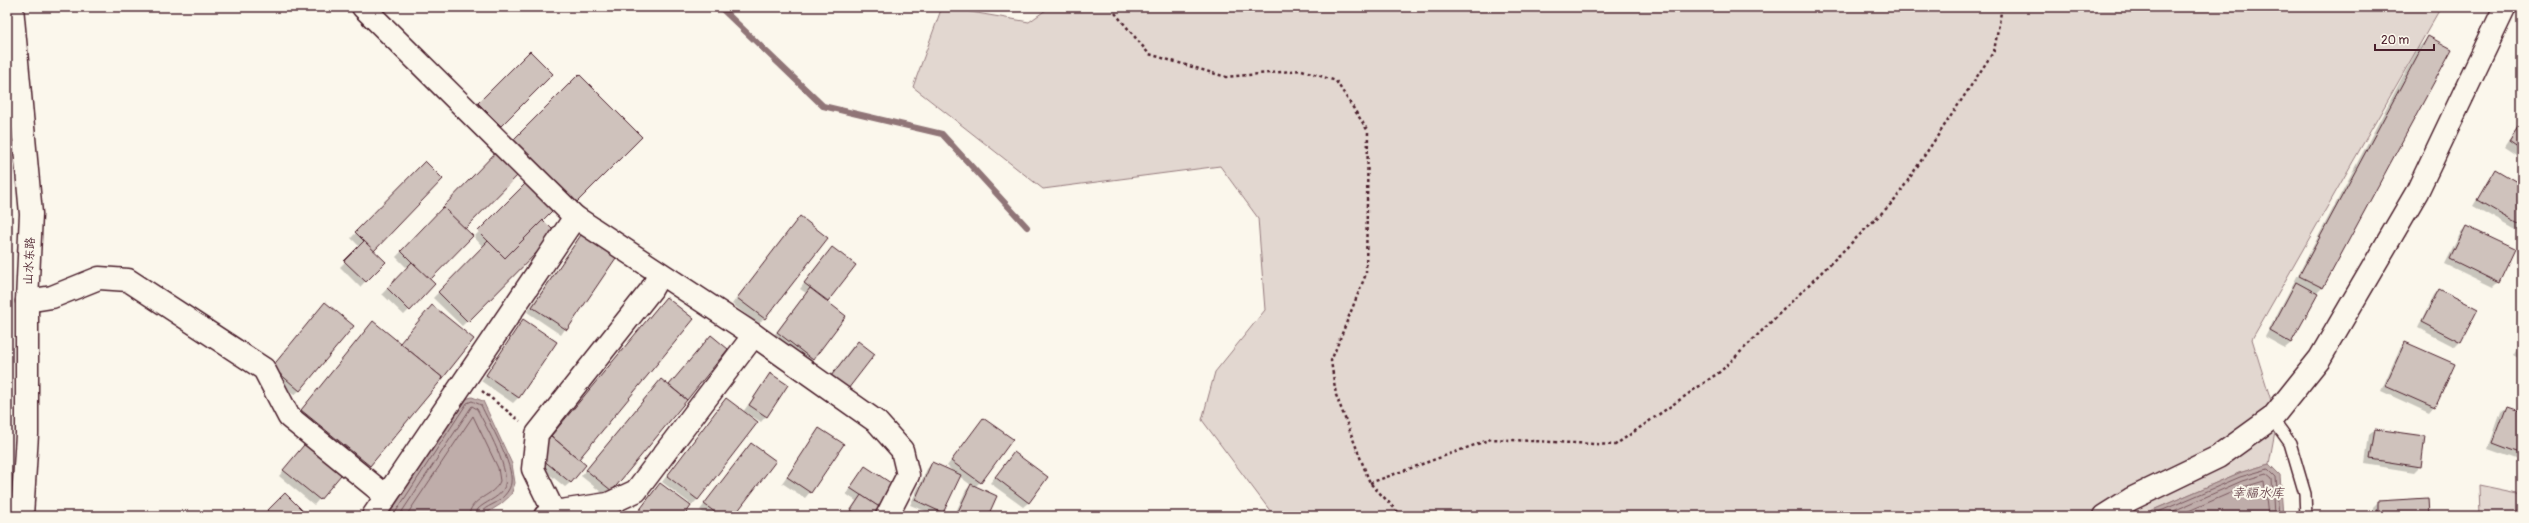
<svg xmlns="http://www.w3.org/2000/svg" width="2529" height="523" font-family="Pangolin,'LXGW WenKai TC',sans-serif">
  <rect width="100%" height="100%" fill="#fbf7ec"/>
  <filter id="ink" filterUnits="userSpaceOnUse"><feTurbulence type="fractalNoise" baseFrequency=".025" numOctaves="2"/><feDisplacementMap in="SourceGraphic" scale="8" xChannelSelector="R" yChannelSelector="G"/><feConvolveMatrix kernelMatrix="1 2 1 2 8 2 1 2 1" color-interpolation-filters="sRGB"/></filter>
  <g filter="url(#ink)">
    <g fill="#e2d7d0" stroke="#967b7e">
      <polygon points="942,7 1029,22 1050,7 2441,7 2252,339 2277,420 2269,464 2239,473 2139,516 1274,516 1202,420 1215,372 1265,310 1258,218 1220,166 1043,189 913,87"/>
      <polygon points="2479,485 2522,494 2522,516 2480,516"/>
    </g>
    <g fill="#bfadaa" stroke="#907477">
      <polygon points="472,397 483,401 512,464 515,483 511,495 501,504 482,516 388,516 465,399"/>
      <polygon points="2269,464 2280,475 2283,516 2139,516 2239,473"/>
    </g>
    <g fill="#0003">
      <polygon points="2428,38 2450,49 2322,288 2316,294 2291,343 2285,348 2265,337 2418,48"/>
      <polygon points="530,53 551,74 495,131 473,109"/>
      <polygon points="2522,120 2522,159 2504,147"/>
      <polygon points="499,151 464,229 429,280 434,285 404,315 382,294 407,268 396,257"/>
      <polygon points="425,162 373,251 384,262 360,287 340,267 360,247 351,238"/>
      <polygon points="2495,170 2522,186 2522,227 2518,231 2473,206"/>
      <polygon points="531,179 541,220 555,233 462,326 433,298 483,247 474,237"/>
      <polygon points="800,218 827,238 759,324 732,304"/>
      <polygon points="2466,227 2498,282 2493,287 2445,264 2461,232"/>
      <polygon points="585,230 618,253 561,335 527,312"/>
      <polygon points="827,253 854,265 826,301 812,359 807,364 772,338 806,293 800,289"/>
      <polygon points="2439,290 2460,342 2455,347 2418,328 2434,295"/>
      <polygon points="661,303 693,319 578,459 571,482 565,487 532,460"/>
      <polygon points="432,306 473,339 364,471 296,416 368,328 400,344"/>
      <polygon points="320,309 300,390 294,395 267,373"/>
      <polygon points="524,320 519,397 513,403 481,381"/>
      <polygon points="2522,340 2522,360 2513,355"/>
      <polygon points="706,342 727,350 606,496 581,476 656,385 661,380 669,386"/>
      <polygon points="858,342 873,354 826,381 852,347"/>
      <polygon points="2406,343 2434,407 2429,413 2381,391 2400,348"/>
      <polygon points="770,374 766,416 761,422 747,413 698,499 692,505 662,482 726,399 743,412"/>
      <polygon points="2507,407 2522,412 2522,461 2488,449 2501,412"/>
      <polygon points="983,419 980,482 975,487 987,516 954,516 966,490 971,485 959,476 938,516 910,505 927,469 932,463 955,473 947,466"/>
      <polygon points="820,429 810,492 805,498 782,483"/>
      <polygon points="2375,430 2420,466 2414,472 2365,464 2369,435"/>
      <polygon points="309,440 345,469 314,505 279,476"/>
      <polygon points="746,450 732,516 708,516 700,510"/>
      <polygon points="1014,453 1029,502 1023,507 990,483"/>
      <polygon points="865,467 878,516 846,516 856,501 846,494"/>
      <polygon points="660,484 683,516 635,516 655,489"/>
      <polygon points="2378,502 2428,516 2373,516 2373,507"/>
    </g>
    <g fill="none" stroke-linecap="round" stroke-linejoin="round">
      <g stroke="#79585e" stroke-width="1">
        <path d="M393 516 467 403 472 401 481 405C489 423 514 464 511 483 510 490 505 495 501 499 495 505 481 507 480 516"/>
        <path d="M399 516 472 406 477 409C485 425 514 474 503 490 497 499 485 502 478 509L475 516"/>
        <path d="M406 516 473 416 498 468 500 481C494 497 470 497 469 516"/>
        <polyline points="2149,516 2240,477 2268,469 2276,477 2279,516"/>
        <polyline points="2162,516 2242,481 2266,474 2272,479 2274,516"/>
        <polyline points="2177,516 2244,487 2264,481 2268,516"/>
      </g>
      <polyline stroke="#907477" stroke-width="6" points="720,7 823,106 942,134 1027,227"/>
    </g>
    <g fill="#cfc2bc" stroke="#4a1f2b">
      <polygon points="2428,36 2452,49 2323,288 2299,276"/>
      <polygon points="530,51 553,74 501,126 478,103"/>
      <polygon points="579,74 642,137 575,204 511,142"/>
      <polygon points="2522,121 2522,150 2509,141"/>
      <polygon points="499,149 522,171 465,229 443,207"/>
      <polygon points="425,161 443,179 374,251 355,232"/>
      <polygon points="2495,169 2522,185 2522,226 2477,200"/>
      <polygon points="531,178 558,205 505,258 478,231"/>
      <polygon points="443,207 473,236 430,280 401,251"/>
      <polygon points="800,216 828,238 765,319 737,298"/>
      <polygon points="543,220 556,233 468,322 438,292 488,241 505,258"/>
      <polygon points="2466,226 2515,249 2499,283 2450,259"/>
      <polygon points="585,229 620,252 567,330 532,307"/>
      <polygon points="364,241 386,262 366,282 344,261"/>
      <polygon points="832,247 856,265 828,301 804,283"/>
      <polygon points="412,262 435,284 410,311 387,288"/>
      <polygon points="2296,282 2318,294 2291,343 2270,331"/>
      <polygon points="810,288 846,316 813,360 777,332"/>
      <polygon points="2439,289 2478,309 2461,342 2422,322"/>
      <polygon points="666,297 694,319 579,459 551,436"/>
      <polygon points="325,302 354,326 300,391 272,367"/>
      <polygon points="432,305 474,339 443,378 400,343"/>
      <polygon points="523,319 557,342 519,398 486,375"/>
      <polygon points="373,321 443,378 370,466 301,410"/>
      <polygon points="711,335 728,349 687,400 669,385"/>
      <polygon points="858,341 875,354 848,389 831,376"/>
      <polygon points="2405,342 2455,364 2435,408 2385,386"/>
      <polygon points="770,373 788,385 767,417 749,405"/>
      <polygon points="661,379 687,400 612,491 586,470"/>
      <polygon points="726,398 758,422 698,500 667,476"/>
      <polygon points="2507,406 2522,411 2522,454 2493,443"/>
      <polygon points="983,418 1013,439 981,483 951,461"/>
      <polygon points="819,428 844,444 811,493 787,477"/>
      <polygon points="2375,429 2425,436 2421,467 2370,459"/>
      <polygon points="551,436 586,465 571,483 536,454"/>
      <polygon points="309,439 346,469 320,500 283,470"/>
      <polygon points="751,443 776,461 734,516 720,516 704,504"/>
      <polygon points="1014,452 1048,477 1029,503 995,477"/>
      <polygon points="932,462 961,475 943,513 915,500"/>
      <polygon points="865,466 897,487 882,509 850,488"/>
      <polygon points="660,483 691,506 684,516 635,516"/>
      <polygon points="971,484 997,496 988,516 956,516"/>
      <polygon points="285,493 308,516 262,516"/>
      <polygon points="861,495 884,510 880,516 860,516 851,510"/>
      <polygon points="2428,498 2429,516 2378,516 2378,501"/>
    </g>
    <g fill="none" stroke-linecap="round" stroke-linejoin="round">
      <g stroke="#4a1f2b" stroke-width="14">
        <polyline id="lane" points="2272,418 2290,443 2305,494 2306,516"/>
      </g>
      <g stroke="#4a1f2b" stroke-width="25">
        <g id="street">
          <polyline points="363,7 575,217"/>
          <polyline points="27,301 52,297 99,278 128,280 264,369 289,417 386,496"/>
          <polyline points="554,512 533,469 537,434 651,290 660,274"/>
          <polyline points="373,516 575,217 754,335 877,422 902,450 908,475 887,516"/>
          <polyline points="545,516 554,512 608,504 636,491 754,335"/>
          <polyline points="2104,516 2131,499 2218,457 2272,418 2320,358 2417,192 2505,7"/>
        </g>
      </g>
      <g stroke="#4a1f2b" stroke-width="25">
        <polyline id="highway" points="12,7 31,214 27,301 27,434 22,516"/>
      </g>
      <g stroke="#4a1f2b" stroke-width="2.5" stroke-dasharray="3 3" stroke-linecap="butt">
        <polyline points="1115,7 1115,13 1149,54 1226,77 1302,70 1336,81 1368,131 1366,274 1331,361 1336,395 1370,483 1402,516"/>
        <polyline points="482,391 520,421"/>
        <polyline points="1370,483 1491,439 1615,445 1721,371 1895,200 1994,51 2002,7"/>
      </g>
      <use href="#lane" stroke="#fbf7ec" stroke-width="11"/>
      <use href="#street" stroke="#fbf7ec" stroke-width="22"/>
      <use href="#highway" stroke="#fbf7ec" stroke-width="22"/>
    </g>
  </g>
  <g text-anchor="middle" stroke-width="4" stroke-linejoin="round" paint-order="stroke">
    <g font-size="12" fill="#4a1f2b" stroke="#fbf7ec">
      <text transform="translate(29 261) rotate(-87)" y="4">山水东路</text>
    </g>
    <g font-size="13" font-style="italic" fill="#6d4a51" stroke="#fbf7ec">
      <text x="2258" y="497">幸福水库</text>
    </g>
  </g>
  <rect width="2529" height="523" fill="none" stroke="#fbf7ec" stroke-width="24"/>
  <rect x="12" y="12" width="2505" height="499" fill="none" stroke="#4a1f2b" stroke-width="1.5" filter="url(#ink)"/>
  <path d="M2375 44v6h59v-6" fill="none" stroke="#4a1f2b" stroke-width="2"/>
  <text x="2381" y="44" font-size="12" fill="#4a1f2b" stroke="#fbf7ec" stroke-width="3" paint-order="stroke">20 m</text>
</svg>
